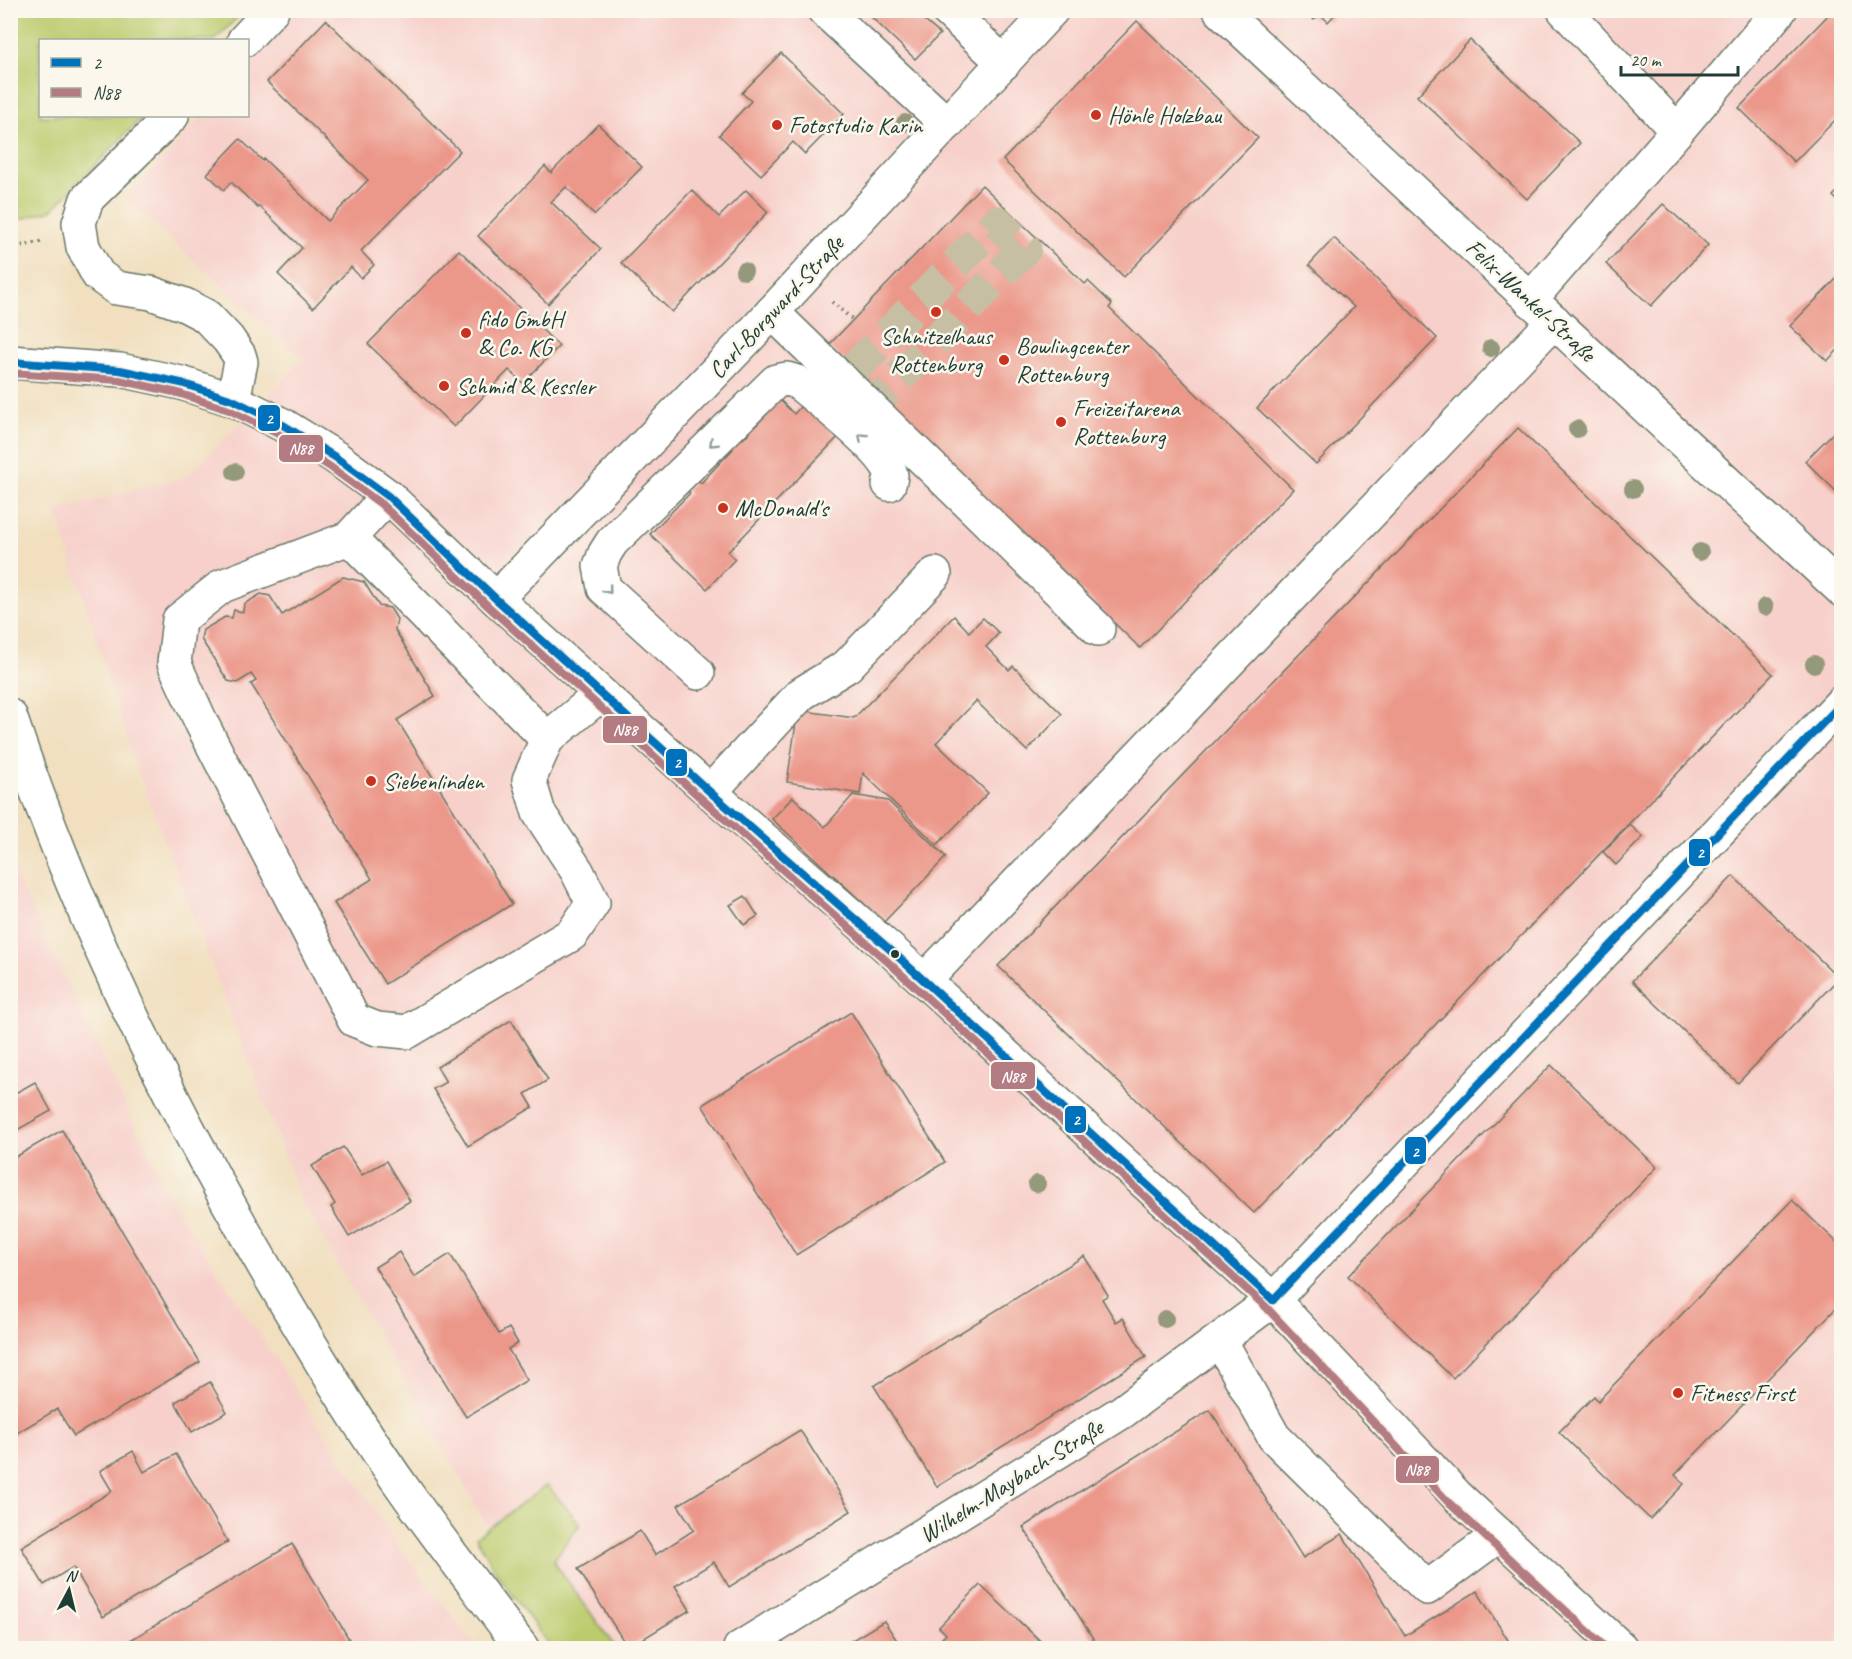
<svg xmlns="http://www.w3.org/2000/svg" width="1852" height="1659" font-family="Caveat,sans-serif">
  <rect width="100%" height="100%" fill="#fbf7ec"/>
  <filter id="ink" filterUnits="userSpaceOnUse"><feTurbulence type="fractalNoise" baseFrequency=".0167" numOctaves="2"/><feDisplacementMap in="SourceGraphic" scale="12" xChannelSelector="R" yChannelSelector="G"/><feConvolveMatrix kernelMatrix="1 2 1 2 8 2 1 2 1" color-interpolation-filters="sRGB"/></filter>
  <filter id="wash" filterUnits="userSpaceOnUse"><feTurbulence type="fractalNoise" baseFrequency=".008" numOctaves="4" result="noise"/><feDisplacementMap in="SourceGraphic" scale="24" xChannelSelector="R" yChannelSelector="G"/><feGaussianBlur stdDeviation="1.35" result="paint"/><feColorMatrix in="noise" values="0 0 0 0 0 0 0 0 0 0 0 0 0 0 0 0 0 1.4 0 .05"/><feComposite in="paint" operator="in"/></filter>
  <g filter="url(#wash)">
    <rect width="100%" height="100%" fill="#f1dfbf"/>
    <g fill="#f7d0cb">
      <polygon points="298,11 1841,11 1841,1648 580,1648 498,1545 302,1202 136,767 56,511 187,476 303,359 126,199 202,116 248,116 248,66"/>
      <polygon points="10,858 18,880 172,1202 400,1548 477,1648 11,1648"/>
    </g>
    <g fill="#bccb6d" stroke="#6e8450" stroke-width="1.5">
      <polygon points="11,10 244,10 244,11 215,40 40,40 40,116 143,116 52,210 11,222"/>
      <polygon points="547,1485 580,1524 553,1561 616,1648 551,1648 496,1572 476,1537"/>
    </g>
    <g id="blocks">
      <g fill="#eb9789">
        <polygon points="864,10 912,10 940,34 915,59"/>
        <polygon points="1304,10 1339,10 1328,22 1320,14 1314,20"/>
        <polygon points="1833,10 1842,10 1842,113 1794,162 1739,108"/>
        <polygon points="326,20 460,151 361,251 374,265 361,278 351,267 313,308 278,274 302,248 259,206 258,208 231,182 224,190 207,174 240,139 263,161 264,159 328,221 368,180 267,82"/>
        <polygon points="1137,21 1258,138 1124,277 1003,160"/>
        <polygon points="1470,40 1580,143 1527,199 1417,96"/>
        <polygon points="781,53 844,114 805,154 793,142 761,175 719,135 751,101 742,93"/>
        <polygon points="598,124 642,167 595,215 566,187 551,202 601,249 548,304 478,236 545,166 551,173"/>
        <polygon points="982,185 1085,284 1088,281 1112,304 1109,308 1293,489 1140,648 828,346"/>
        <polygon points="1842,187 1842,205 1833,196"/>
        <polygon points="692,190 719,217 746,190 768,212 672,312 621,263"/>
        <polygon points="1663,204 1708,245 1651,306 1606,264"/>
        <polygon points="1334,238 1437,338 1316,464 1257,408 1354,307 1309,265"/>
        <polygon points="459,250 559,346 523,383 509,370 454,427 368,344"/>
        <polygon points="1842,273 1842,346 1827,361 1790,326"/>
        <polygon points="780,400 794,414 804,403 838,437 728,552 735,559 707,589 650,534 690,493 687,490 697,479 701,483 733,449 729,446 739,435 743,439"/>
        <polygon points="1842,424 1842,497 1805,461"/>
        <polygon points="1518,428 1773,674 1254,1213 998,966"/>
        <polygon points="343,577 364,582 379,606 390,608 397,619 395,630 435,696 397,720 512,904 385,984 334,903 372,879 251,684 256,681 251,674 237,683 228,681 201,639 203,630 225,617 232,618 234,610 243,612 244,604 261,594 270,596 282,615"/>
        <polygon points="954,616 969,632 983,618 999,633 986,647 1009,670 1013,666 1062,714 1027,751 976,701 936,743 988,793 937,845 863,773 860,794 787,782 798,710 854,718"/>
        <polygon points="853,795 888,801 946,857 884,922 772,819 793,797 825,827"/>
        <polygon points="1630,825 1643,837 1616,865 1603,852"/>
        <polygon points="1733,876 1839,978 1738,1083 1632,981"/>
        <polygon points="745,896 758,916 744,925 730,905"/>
        <polygon points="851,1012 945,1162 796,1255 702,1105"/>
        <polygon points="511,1020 548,1080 525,1094 533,1107 468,1146 433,1089 446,1082 437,1067"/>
        <polygon points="1551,1065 1657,1167 1453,1378 1348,1276"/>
        <polygon points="35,1082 51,1111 10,1134 10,1096"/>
        <polygon points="62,1130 200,1362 74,1436 57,1409 10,1437 10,1160"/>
        <polygon points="343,1147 362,1175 386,1161 410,1201 349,1237 331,1207 335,1204 312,1166"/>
        <polygon points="1792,1200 1842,1247 1842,1302 1675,1475 1684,1484 1650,1519 1559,1432 1594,1396 1598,1401"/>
        <polygon points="399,1252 414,1277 450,1254 499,1334 509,1328 518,1343 508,1349 527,1380 466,1417 375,1267"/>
        <polygon points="1084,1256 1108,1295 1102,1299 1116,1322 1123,1318 1146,1357 937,1487 874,1386"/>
        <polygon points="210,1382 227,1412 192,1432 175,1402"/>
        <polygon points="1210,1410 1303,1558 1342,1534 1405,1636 1477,1591 1513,1648 1099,1648 1023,1527"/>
        <polygon points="800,1430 851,1511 729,1587 714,1562 675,1586 690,1610 628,1648 578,1569 640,1531 655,1555 694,1530 678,1505"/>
        <polygon points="133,1451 144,1472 176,1454 228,1542 103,1617 73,1567 44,1585 21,1547 112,1491 100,1471"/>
        <polygon points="292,1544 349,1639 334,1648 117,1648"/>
        <polygon points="980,1585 1048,1648 936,1648 934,1647 946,1634 939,1627"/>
        <polygon points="884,1621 902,1648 839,1648"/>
      </g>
    </g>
  </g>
  <g filter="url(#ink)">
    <use href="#blocks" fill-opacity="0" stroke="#687665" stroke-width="1.5"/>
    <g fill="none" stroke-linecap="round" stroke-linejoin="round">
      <polyline stroke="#c7bfa3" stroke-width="33" stroke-dasharray="33 16" stroke-linecap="butt" points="853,370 997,222 1025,249 880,397"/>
      <g stroke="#687665" stroke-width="36">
        <g id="minor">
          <polyline points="824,10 947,124"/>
          <polyline points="947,10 1004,63"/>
          <polyline points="1220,10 1842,590"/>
          <polyline points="244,40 272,10"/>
          <polyline points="172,116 87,199 79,223 83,247 98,275 116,288 151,293 185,305 206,316 228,339 239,355 241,362 233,400"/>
          <polyline points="1677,131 1780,10"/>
          <polyline points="1530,300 1677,131 1564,10"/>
          <polyline points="772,312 1098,629"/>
          <polyline points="10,362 120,370 181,383 233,400 283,425 335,457 388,496 496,599 710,792 895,954 1273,1300 1457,1496 1621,1648"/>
          <polyline points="388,496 349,538 222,586 179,620 174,663 202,724 354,1020 377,1029 407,1032 572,934 593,903 577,871 539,813 529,780 547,739 601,694"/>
          <polyline points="349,538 547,739"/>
          <polyline points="496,599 748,338 1052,10"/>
          <path d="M698 673 604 588 600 566 605 553 612 542 776 381 787 379 797 382C815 397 890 454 891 475 891 478 890 481 889 484"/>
          <polyline points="710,792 801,694 847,666 935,574"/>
          <polyline points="924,981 1554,321"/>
          <polyline points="1220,1340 1274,1437 1427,1588 1499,1535"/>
          <polyline points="740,1648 1122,1412 1273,1300 1842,702"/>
        </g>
      </g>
      <g stroke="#687665" stroke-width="36">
        <path id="major" d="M10 716C76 915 169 1104 275 1285 318 1357 361 1430 410 1498 446 1549 485 1598 522 1648"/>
      </g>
      <g stroke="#687665" stroke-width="4" stroke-dasharray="1.5 4.5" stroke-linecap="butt">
        <polyline points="10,248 45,241"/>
        <polyline points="832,302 853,320"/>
      </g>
      <use href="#minor" stroke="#fff" stroke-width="33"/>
      <use href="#major" stroke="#fff" stroke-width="33"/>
      <g stroke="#fbf7ec" stroke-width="12">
        <g id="bus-1">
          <polyline points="10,362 120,370 181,383 233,400 283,425 335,457 388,496 496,599 710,792 895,954 1273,1300"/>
          <polyline points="1273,1300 1842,703"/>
        </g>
      </g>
      <g stroke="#fbf7ec" stroke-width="12">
        <polyline id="bus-2" points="10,373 119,380 178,393 229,410 278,434 329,466 381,504 489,607 703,800 888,962 1266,1307 1449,1503 1606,1648"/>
      </g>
      <use href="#bus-1" stroke="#0072bc" stroke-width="8"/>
      <use href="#bus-2" stroke="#b37b82" stroke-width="8"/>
    </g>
    <g fill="#93997a">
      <circle cx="905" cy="123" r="9"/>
      <circle cx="744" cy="271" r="9"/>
      <circle cx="1491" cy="348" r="9"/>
      <circle cx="1577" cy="429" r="9"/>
      <circle cx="235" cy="472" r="9"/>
      <circle cx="1633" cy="489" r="9"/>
      <circle cx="1700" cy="552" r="9"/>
      <circle cx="1765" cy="607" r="9"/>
      <circle cx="1814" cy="664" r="9"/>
      <circle cx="1037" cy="1184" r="9"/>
      <circle cx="1165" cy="1319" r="9"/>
    </g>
    <defs><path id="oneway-chevron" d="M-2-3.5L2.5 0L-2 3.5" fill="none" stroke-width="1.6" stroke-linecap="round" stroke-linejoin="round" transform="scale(1.5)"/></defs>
    <g stroke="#8f9e9a">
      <use href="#oneway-chevron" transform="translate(862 437) rotate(-138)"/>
      <use href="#oneway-chevron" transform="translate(713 443) rotate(136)"/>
      <use href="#oneway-chevron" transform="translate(608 590) rotate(51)"/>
    </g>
  </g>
  <g fill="#c8321e" stroke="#fbf7ec" stroke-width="2">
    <circle cx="1096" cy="115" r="6"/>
    <circle cx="777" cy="125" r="6"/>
    <circle cx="936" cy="312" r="6"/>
    <circle cx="466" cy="333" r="6"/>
    <circle cx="1004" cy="360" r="6"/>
    <circle cx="444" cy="386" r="6"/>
    <circle cx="1061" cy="422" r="6"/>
    <circle cx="723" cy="508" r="6"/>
    <circle cx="371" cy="781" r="6"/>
    <circle cx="1678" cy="1393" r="6"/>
  </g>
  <circle fill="#1f3d34" stroke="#fbf7ec" stroke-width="2" cx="895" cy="954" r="5"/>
  <g text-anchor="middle" stroke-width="5" stroke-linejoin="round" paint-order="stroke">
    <g font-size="24" fill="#1f3d34" stroke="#fbf7ec" text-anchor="start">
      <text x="1108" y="123">Hönle Holzbau</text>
      <text x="789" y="133">Fotostudio Karin</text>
      <text x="478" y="327">fido GmbH<tspan x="478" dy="28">&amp; Co. KG</tspan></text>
      <text x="936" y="344" text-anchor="middle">Schnitzelhaus<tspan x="936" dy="28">Rottenburg</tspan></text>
      <text x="1016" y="354">Bowlingcenter<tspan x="1016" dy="28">Rottenburg</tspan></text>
      <text x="456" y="394">Schmid &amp; Kessler</text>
      <text x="1073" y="416">Freizeitarena<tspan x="1073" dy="28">Rottenburg</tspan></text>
      <text x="735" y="516">McDonald's</text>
      <text x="383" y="789">Siebenlinden</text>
      <text x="1690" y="1401">Fitness First</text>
    </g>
    <g font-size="24" fill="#1f3d34" stroke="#fbf7ec">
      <text transform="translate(1531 300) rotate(43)" y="8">Felix-Wankel-Straße</text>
      <text transform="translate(776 307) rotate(-47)" y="8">Carl-Borgward-Straße</text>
      <text transform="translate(1011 1481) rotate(-32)" y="8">Wilhelm-Maybach-Straße</text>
    </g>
  </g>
  <g stroke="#fbf7ec" stroke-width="2">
    <rect x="257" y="404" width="24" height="28" rx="6" fill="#0072bc"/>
    <rect x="278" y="434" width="46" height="29" rx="6" fill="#b37b82"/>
    <rect x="602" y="715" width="46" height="29" rx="6" fill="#b37b82"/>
    <rect x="665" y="748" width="23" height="29" rx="6" fill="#0072bc"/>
    <rect x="1688" y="838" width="23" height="29" rx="6" fill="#0072bc"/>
    <rect x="990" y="1061" width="46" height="29" rx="6" fill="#b37b82"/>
    <rect x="1064" y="1105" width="23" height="29" rx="6" fill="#0072bc"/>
    <rect x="1404" y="1136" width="23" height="29" rx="6" fill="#0072bc"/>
    <rect x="1395" y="1455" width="45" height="29" rx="6" fill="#b37b82"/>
  </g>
  <g font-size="16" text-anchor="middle" font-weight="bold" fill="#fff">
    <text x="269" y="424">2</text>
    <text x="301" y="454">N88</text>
    <text x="625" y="735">N88</text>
    <text x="677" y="768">2</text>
    <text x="1700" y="858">2</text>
    <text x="1013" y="1082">N88</text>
    <text x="1076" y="1125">2</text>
    <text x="1415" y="1157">2</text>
    <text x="1417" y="1475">N88</text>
  </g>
  <rect width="1852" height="1659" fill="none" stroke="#fbf7ec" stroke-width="36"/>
  <rect x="39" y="39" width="210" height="78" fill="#fbf7ec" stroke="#a3ada2" stroke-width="1.5"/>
  <rect x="51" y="58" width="30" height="9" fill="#0072bc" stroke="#a3ada2" stroke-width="1.5"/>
  <text x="93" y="69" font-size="18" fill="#1f3d34">2</text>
  <rect x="51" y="88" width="30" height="9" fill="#b37b82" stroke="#a3ada2" stroke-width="1.5"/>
  <text x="93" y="99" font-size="18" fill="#1f3d34">N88</text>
  <g transform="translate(69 1590) rotate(7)" stroke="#fbf7ec" stroke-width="4.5" paint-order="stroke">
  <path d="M0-4.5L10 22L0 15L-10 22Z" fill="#1f3d34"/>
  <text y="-9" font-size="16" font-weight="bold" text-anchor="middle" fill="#1f3d34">N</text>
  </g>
  <path d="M1621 66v9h117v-9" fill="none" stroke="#1f3d34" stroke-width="3"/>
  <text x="1630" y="66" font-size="18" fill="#1f3d34" stroke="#fbf7ec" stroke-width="4.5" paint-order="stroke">20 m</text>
</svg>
